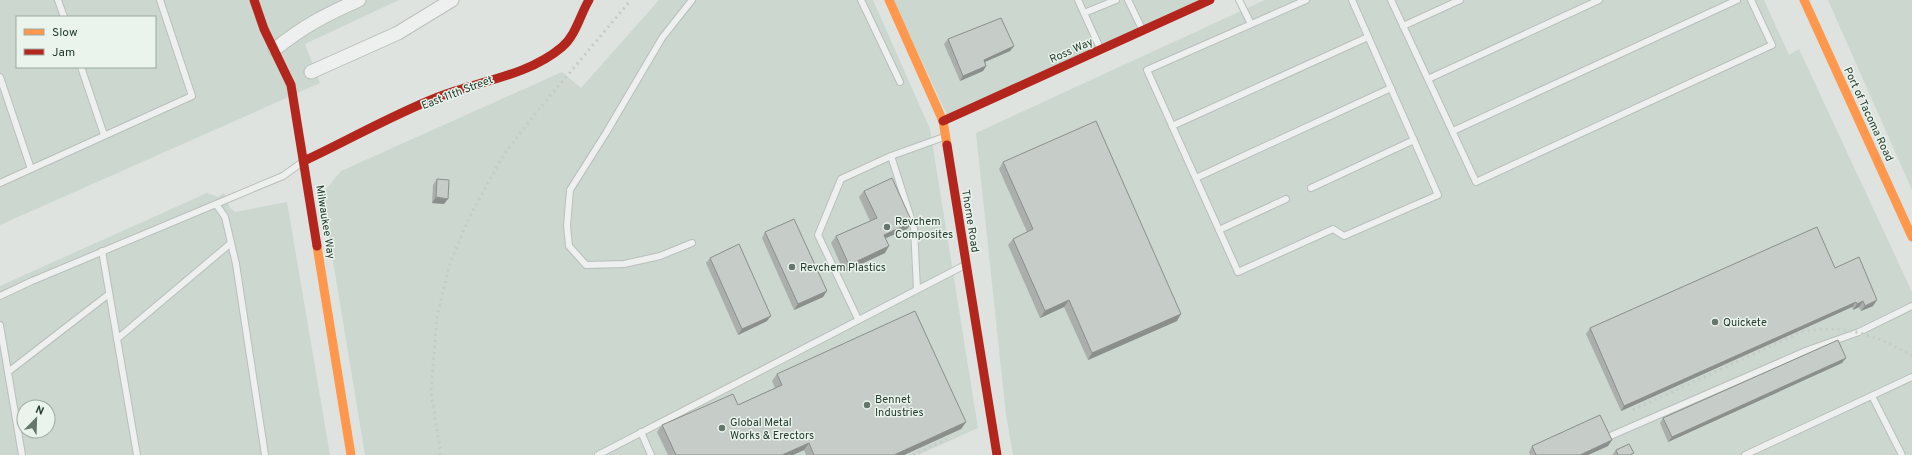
<svg xmlns="http://www.w3.org/2000/svg" width="1912" height="455" font-family="Overpass,sans-serif">
  <rect width="100%" height="100%" fill="#dee3e0"/>
  <g fill="#cbd7cf" fill-rule="evenodd">
    <path d="M0 0H399L305 44 320 83 0 225ZM17 17H155V67H17Z"/>
    <polygon points="659,0 873,0 930,129 978,428 918,455 365,455 322,194 341,171 562,72 581,88"/>
    <polygon points="893,0 1200,0 948,117"/>
    <polygon points="1265,0 1764,0 1789,55 1799,49 1912,292 1912,455 1013,455 1006,415 976,133"/>
    <polygon points="1828,0 1912,0 1912,190"/>
    <path d="M207 193 218 197 224 193 230 208 235 212 287 202 330 455H0V286ZM24 407H48V431H24Z"/>
  </g>
  <g fill="none" stroke-linecap="round" stroke-linejoin="round">
    <g stroke="#babfbc" stroke-width="8">
      <g id="lane">
        <polyline points="58,0 64,17"/>
        <polyline points="692,0 662,38 606,133 570,190 567,226 569,246 586,265 624,264 660,256 692,243"/>
        <polyline points="861,0 900,82"/>
        <polyline points="1078,0 1100,48"/>
        <polyline points="1128,0 1142,29"/>
        <polyline points="1239,0 1251,24"/>
        <polyline points="1306,0 1147,70 1238,272 1333,229 1344,236 1438,195 1352,0"/>
        <polyline points="1391,0 1476,182 1772,45 1751,0"/>
        <polyline points="1084,13 1116,0"/>
        <polyline points="1403,26 1460,0"/>
        <polyline points="81,67 104,135"/>
        <polyline points="0,77 31,169"/>
        <polyline points="1428,79 1599,0"/>
        <polyline points="1172,126 1368,37"/>
        <polyline points="1453,131 1737,0"/>
        <polyline points="891,156 944,137"/>
        <polyline points="1196,178 1391,88"/>
        <polyline points="0,183 192,96 160,0"/>
        <polyline points="1311,188 1414,140"/>
        <polyline points="216,204 283,176 301,163"/>
        <polyline points="1219,230 1286,199"/>
        <polyline points="102,251 137,455"/>
        <polyline points="0,296 32,281 216,204 225,217 236,264 265,455"/>
        <polyline points="858,319 818,235 841,179 891,156 914,228 917,289"/>
        <polyline points="0,325 22,455"/>
        <polyline points="117,339 231,243"/>
        <polyline points="8,372 109,294"/>
        <polyline points="1872,396 1902,455"/>
        <polyline points="641,432 651,455"/>
        <polyline points="1608,437 1808,350 1859,332 1912,306"/>
        <polyline points="598,455 965,265"/>
        <polyline points="1745,455 1912,377"/>
      </g>
    </g>
    <g stroke="#babfbc" stroke-width="15">
      <g id="street">
        <path d="M275 49C304 26 325 15 359 0"/>
        <polyline points="311,72 398,33 452,0"/>
      </g>
    </g>
    <use href="#lane" stroke="#edf0ee" stroke-width="6"/>
    <use href="#street" stroke="#edf0ee" stroke-width="13"/>
    <g stroke="#ff974d" stroke-width="9">
      <polyline points="889,0 943,121 947,145"/>
      <polyline points="1804,0 1912,237"/>
      <polyline points="317,246 351,455"/>
    </g>
    <g stroke="#b3261e" stroke-width="9">
      <polyline points="254,0 264,29 291,85 317,246"/>
      <polyline points="943,121 1210,0"/>
      <polyline points="947,145 997,455"/>
      <path d="M304 161C349 140 392 115 438 97 479 81 528 76 562 47 576 35 580 15 589 0"/>
    </g>
    <g stroke="#c7cbc8" stroke-width="3" stroke-dasharray="2 4" stroke-linecap="butt">
      <path d="M1633 410 1801 332C1844 324 1875 334 1912 356"/>
      <polyline points="441,455 431,391 437,316 450,263 470,216 504,154 539,109 631,0"/>
      <polyline points="913,455 947,439"/>
    </g>
  </g>
  <g fill="#aaafac">
    <polygon points="948,39 1014,46 1010,51 985,62 986,66 983,71 960,81 944,44"/>
    <polygon points="1003,162 1177,321 1088,360 1064,307 1040,318 1008,245 1013,239 1027,232 999,169"/>
    <polygon points="437,179 444,204 432,203 433,185"/>
    <polygon points="864,191 912,222 907,229 886,238 885,253 844,272 831,243 836,236 870,221 859,197"/>
    <polygon points="765,232 823,297 794,310 762,238"/>
    <polygon points="710,258 767,321 738,335 706,263"/>
    <polygon points="1835,268 1873,306 1861,311 1859,307 1853,310 1852,307 1621,411 1586,334 1590,328"/>
    <polygon points="1842,363 1668,442 1660,423 1663,418"/>
    <polygon points="777,374 966,422 961,429 904,455 806,455 804,450 793,455 668,455 657,432 662,425 738,405 775,388 772,381"/>
    <polygon points="1532,446 1608,446 1588,455 1530,455 1529,452"/>
    <polygon points="1616,450 1632,455 1612,455"/>
  </g>
  <g fill="#8b8f8c">
    <polygon points="1014,46 1010,51 980,64 984,60"/>
    <polygon points="986,66 983,71 960,81 963,76"/>
    <polygon points="436,197 448,199 444,204 432,203"/>
    <polygon points="912,222 907,229 879,241 884,235"/>
    <polygon points="889,246 885,253 844,272 849,265"/>
    <polygon points="827,291 823,297 794,310 798,304"/>
    <polygon points="1069,300 1064,307 1040,318 1045,311"/>
    <polygon points="1877,300 1873,306 1861,311 1865,306"/>
    <polygon points="1863,301 1859,307 1853,310 1857,304"/>
    <polygon points="1856,302 1852,307 1621,411 1624,406"/>
    <polygon points="1181,314 1177,321 1088,360 1092,353"/>
    <polygon points="771,316 767,321 738,335 742,329"/>
    <polygon points="1846,358 1842,363 1668,442 1672,437"/>
    <polygon points="966,422 961,429 904,455 894,455"/>
    <polygon points="1612,440 1608,446 1588,455 1580,455"/>
    <polygon points="809,443 804,450 793,455 782,455"/>
  </g>
  <g fill="#c6ccc8" stroke="#8b8f8c">
    <polygon points="1001,18 1014,46 984,60 986,66 963,76 948,39"/>
    <polygon points="1096,121 1181,314 1092,353 1069,300 1045,311 1013,239 1033,229 1003,162"/>
    <polygon points="892,178 912,222 884,235 889,246 849,265 836,236 877,218 864,191"/>
    <polygon points="437,179 449,180 448,199 436,197"/>
    <polygon points="794,219 827,291 798,304 765,232"/>
    <polygon points="1817,227 1835,268 1859,257 1877,300 1865,306 1863,301 1857,304 1856,302 1624,406 1590,328"/>
    <polygon points="739,244 771,316 742,329 710,258"/>
    <polygon points="915,311 966,422 894,455 814,455 809,443 782,455 676,455 662,425 733,394 738,405 782,385 777,374"/>
    <polygon points="1838,340 1846,358 1672,437 1663,418"/>
    <polygon points="1600,415 1612,440 1580,455 1536,455 1532,446"/>
    <polygon points="1629,444 1634,453 1630,455 1618,455 1616,450"/>
  </g>
  <g fill="#66766c" stroke="#eaf4ed" stroke-width="1.5">
    <circle cx="887" cy="227" r="4"/>
    <circle cx="792" cy="267" r="4"/>
    <circle cx="1715" cy="322" r="4"/>
    <circle cx="867" cy="405" r="4"/>
    <circle cx="722" cy="428" r="4"/>
  </g>
  <g text-anchor="middle" stroke-width="3" stroke-linejoin="round" paint-order="stroke">
    <g font-size="11" fill="#253c2e" stroke="#eaf4ed">
      <text transform="translate(1071 50) rotate(-24)" y="4">Ross Way</text>
      <text transform="translate(457 92) rotate(-21)" y="4">East 11th Street</text>
      <text transform="translate(1869 114) rotate(65)" y="4">Port of Tacoma Road</text>
      <text transform="translate(971 221) rotate(81)" y="4">Thorne Road</text>
      <text transform="translate(326 222) rotate(81)" y="4">Milwaukee Way</text>
    </g>
    <g font-size="11" fill="#253c2e" stroke="#eaf4ed" text-anchor="start">
      <text x="895" y="225">Revchem<tspan x="895" dy="13">Composites</tspan></text>
      <text x="800" y="271">Revchem Plastics</text>
      <text x="1723" y="326">Quickete</text>
      <text x="875" y="403">Bennet<tspan x="875" dy="13">Industries</tspan></text>
      <text x="730" y="426">Global Metal<tspan x="730" dy="13">Works &amp; Erectors</tspan></text>
    </g>
  </g>
  <rect x="16" y="16" width="140" height="52" fill="#eaf4ed" stroke="#9baaa1"/>
  <rect x="24" y="29" width="20" height="6" fill="#ff974d" stroke="#9baaa1"/>
  <text x="52" y="36" font-size="12" fill="#253c2e">Slow</text>
  <rect x="24" y="49" width="20" height="6" fill="#b3261e" stroke="#9baaa1"/>
  <text x="52" y="56" font-size="12" fill="#253c2e">Jam</text>
  <g transform="translate(36 419) rotate(23)"><circle r="19" fill="#eaf4ed" stroke="#9baaa1"/>
  <path d="M0-3L7 15L0 10L-7 15Z" fill="#66766c"/>
  <text y="-6" font-size="11" font-weight="bold" text-anchor="middle" fill="#253c2e">N</text>
  </g>
</svg>
